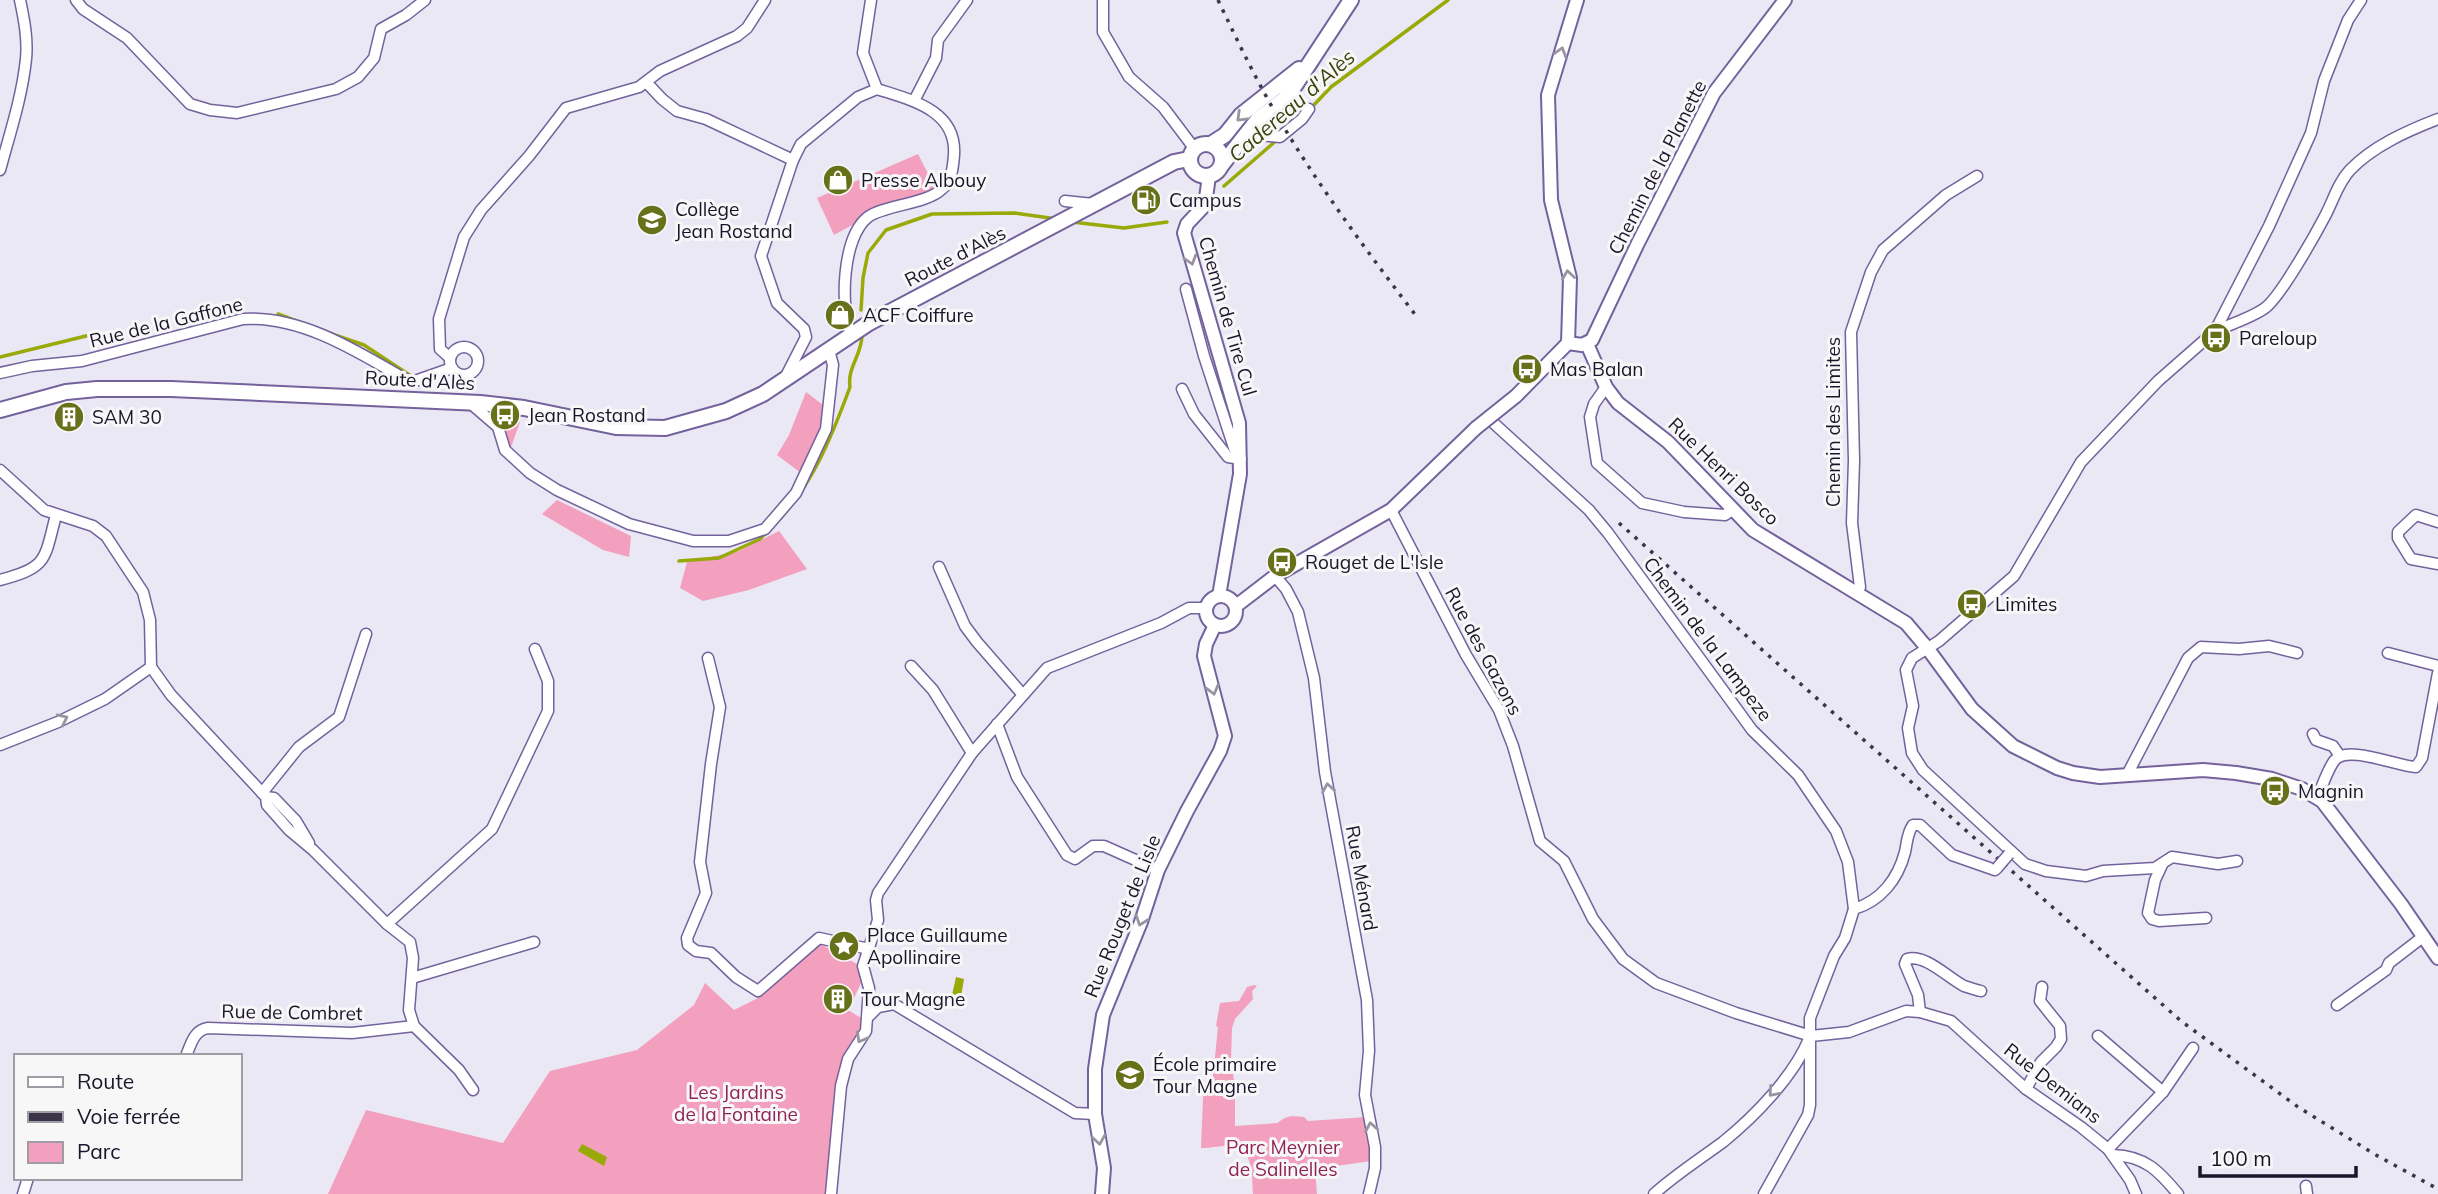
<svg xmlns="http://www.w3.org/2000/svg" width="2438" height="1194" font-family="Mulish,sans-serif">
  <rect width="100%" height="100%" fill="#ebe8f5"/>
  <g fill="#f2a0be">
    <polygon points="918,154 938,193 867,217 834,235 817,198"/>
    <polygon points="806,392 827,408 815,450 801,473 777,455 789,435"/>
    <polygon points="491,417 520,422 510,450"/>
    <polygon points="557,500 631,536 629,557 603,550 542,514"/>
    <polygon points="779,531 807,569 749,590 703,601 680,588 687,562 739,551"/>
    <polygon points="817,942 857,964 862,981 848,1010 861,1018 862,1030 845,1057 826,1194 328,1194 366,1110 503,1143 550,1071 637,1050 694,1005 705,983 734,1010 762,996"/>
    <path d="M1254 985 1257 986 1252 991 1253 999 1235 1019 1232 1028 1231 1059 1235 1088V1126L1278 1123C1286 1115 1293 1116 1304 1117L1308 1121 1367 1117 1371 1161 1315 1169 1317 1194H1253C1252 1180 1254 1152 1236 1147 1227 1144 1211 1148 1201 1148L1203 1098 1206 1080H1211L1213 1076 1218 1027 1216 1026 1220 1003 1239 1001 1247 987Z"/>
  </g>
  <g fill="#99a907">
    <polygon points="956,977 964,979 961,997 955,1000 952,995"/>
    <polygon points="582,1144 607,1157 604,1166 578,1151"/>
  </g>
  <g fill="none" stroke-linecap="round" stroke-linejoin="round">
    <g stroke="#99a907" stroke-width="3.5">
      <polyline points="1311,108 1331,87 1448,0"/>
      <polyline points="1224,186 1278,139"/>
      <polyline points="1072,222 1124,228 1167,222"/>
      <polyline points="861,310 863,278 868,253 886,230 932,214 1015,213 1057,219"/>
      <polyline points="278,314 299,322"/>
      <polyline points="326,332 364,345 408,374"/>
      <polyline points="0,357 90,335 120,340"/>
      <path d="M775 524C812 486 832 436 850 387 847 367 862 355 862 335"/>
      <polyline points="679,561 719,558 760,539 767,532"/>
    </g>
    <g stroke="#73629c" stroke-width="13">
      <g id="minor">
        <polyline points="76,0 83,9 127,38 190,104 210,110 237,113 336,89 358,77 374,58 381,29 406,15 425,0"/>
        <polyline points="1103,0 1103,32 1129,77 1163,107 1194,148"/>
        <polyline points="646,82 662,99 677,111 706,119 793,160"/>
        <polyline points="914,101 936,58 938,40 967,0"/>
        <polyline points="1247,134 1280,137 1302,119 1309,109"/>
        <path d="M0 170C10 133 22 97 26 59 28 39 24 19 20 0"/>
        <polyline points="1065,201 1093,204"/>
        <polyline points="1186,289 1204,356 1234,448 1239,455"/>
        <path d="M2215 331C2231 324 2251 318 2265 308 2280 297 2314 237 2324 218 2333 202 2337 184 2350 170 2373 146 2407 131 2438 119"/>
        <path d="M851 334C840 307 842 237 868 217 884 205 927 204 942 189 952 181 953 167 954 155 957 110 911 100 877 89"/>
        <circle cx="464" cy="361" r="14"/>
        <polyline points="450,358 440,349 439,319 464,237 481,210 529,156 566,108 639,87 660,71 737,36 747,28 765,0"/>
        <path d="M0 373 32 366 82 361 243 319C300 315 357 351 405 379L415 381 452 368"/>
        <polyline points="784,380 806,337 804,329 777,303 761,256 793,160 801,144 858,97 877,89 863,53 871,0"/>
        <polyline points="1606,387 1594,404 1590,417 1597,463 1642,503 1684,512 1725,515 1732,510"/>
        <polyline points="1182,389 1194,414 1228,457 1241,459"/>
        <polyline points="469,402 498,427 505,450 530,473 557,490 629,524 693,541 729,541 765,529 796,493 826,429 833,365 829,350"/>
        <polyline points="1488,418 1589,510 1608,533 1736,708 1752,730 1798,775 1836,831 1848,862 1854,909"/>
        <polyline points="0,470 44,510 93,526 106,536 143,592 150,620 151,667 171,695 266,797 267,805 289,830 313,850 387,924 410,942 413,958 409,1010 414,1026 459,1070 473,1090"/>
        <polyline points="1391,510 1466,655 1499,710 1513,746 1540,841 1564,861 1593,919 1623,959 1656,983 1736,1013 1811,1036 1849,1032 1906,1011 1920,1012 1951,1021 2026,1089 2081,1127 2108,1149 2130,1180 2136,1194"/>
        <polyline points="2438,522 2416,515 2398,532 2398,538 2411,559 2438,564"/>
        <polyline points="939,567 965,626 977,642 1023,695"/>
        <polyline points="1275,576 1286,589 1298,612 1314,678 1325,772 1367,1000 1369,1051 1365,1095 1375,1147 1375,1168 1369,1194"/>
        <path d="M0 580C48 567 44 561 56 515"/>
        <polyline points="1858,593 1860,587 1852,523 1854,461 1851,332 1871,272 1883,250 1946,195 1977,176"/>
        <polyline points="2388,653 2438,666"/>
        <polyline points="708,658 720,707 711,764 700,862 706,893 687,938 688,945 696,951 711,953 736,977 758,991 819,938 869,949"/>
        <polyline points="911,666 933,690 972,753"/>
        <polyline points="997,724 1017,777 1067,855 1075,859 1093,846 1104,846 1158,870"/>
        <polyline points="2313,734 2316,740 2333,746 2340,756"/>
        <polyline points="0,745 58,722 105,699 151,667"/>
        <polyline points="2127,775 2188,658 2201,647 2239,649 2269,646 2297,653"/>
        <polyline points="262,793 299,747 339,717 366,634"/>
        <polyline points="266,797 274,798 296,821 309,843"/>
        <path d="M2317 797C2323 785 2327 771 2334 761 2347 744 2396 766 2416 767L2422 758 2438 673"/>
        <polyline points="2237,861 2218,864 2172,857 2155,868 2103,871 2086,876 2046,871 2025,864 1923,770 1912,753 1908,728 1913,706 1906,670 1912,658 1939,641 2014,576 2081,462 2158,381 2215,331 2269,226 2311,133 2324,81 2348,20 2361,0"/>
        <polyline points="2162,865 2155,880 2148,913 2152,919 2159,921 2206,918"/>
        <polyline points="387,924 492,829 548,711 548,681 535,649"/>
        <polyline points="412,978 534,942"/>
        <polyline points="2337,1005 2386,970 2389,963 2424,936"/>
        <path d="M1920 1012 1918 995 1905 964 1907 959C1926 954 1948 978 1964 986 1970 988 1976 990 1981 991"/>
        <polyline points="868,1017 878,1007 894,1004 1075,1113 1095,1114"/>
        <polyline points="2098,1036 2163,1092"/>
        <path d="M186 1056C191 1044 194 1030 208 1028L352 1033 414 1026"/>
        <polyline points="2026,1089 2041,1062 2056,1047 2061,1039 2060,1026 2040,1001 2042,987"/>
        <polyline points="2108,1149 2163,1092 2193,1048"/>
        <path d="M2113 1155C2145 1156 2159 1171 2178 1194"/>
        <polyline points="2306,1186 2307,1194"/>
        <polyline points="23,1194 28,1178"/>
        <polyline points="831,1194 841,1086 848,1059 866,1031 869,988 863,966 878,920 876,900 878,893 972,753 1047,668 1161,623 1189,608 1206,608"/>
        <path d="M1654 1194C1675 1175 1700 1159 1723 1142 1755 1116 1793 1077 1809 1039"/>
        <path d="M1764 1194 1808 1115 1810 1105V1018L1834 956 1845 938 1854 909C1881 901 1898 879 1905 852 1907 843 1907 833 1913 825H1920L1952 855 1995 870 1997 868"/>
      </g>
    </g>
    <g stroke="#73629c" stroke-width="16">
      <g id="tertiary">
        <polyline points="1209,176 1205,205 1187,224 1184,233 1239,423 1240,474 1219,596"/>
        <polyline points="1568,343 1582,345 1592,340 1637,245 1714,93 1785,0"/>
        <polyline points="1568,343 1570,278 1551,200 1548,95 1577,0"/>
        <polyline points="1587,344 1606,387 1618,403 1668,442 1753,530 1906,623 1928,649 1972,709 2013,746 2057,768 2073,773 2100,777 2203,770 2236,773 2272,779 2302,789 2322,801 2401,904 2438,958"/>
        <polyline points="1516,396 1568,343"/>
        <circle cx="1221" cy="611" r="15"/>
        <polyline points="1236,606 1275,576 1391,510 1476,428"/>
        <polyline points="1102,1194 1104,1168 1095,1114 1095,1069 1103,1015 1141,922 1158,870 1187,811 1220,751 1225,736 1204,656 1206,644 1215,625"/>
      </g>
    </g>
    <g stroke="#73629c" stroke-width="18">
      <g id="secondary">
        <circle cx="1206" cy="160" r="16"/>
        <polyline points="1211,144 1225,135 1241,115 1299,69"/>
        <polyline points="1221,166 1258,119 1284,99 1292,90 1351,0"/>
        <polyline points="0,410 66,392 97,389 171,389 480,403 524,408 616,427 665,428 726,411 763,394 869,323 1174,162 1189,159"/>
      </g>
    </g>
    <use href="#minor" stroke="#fff" stroke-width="10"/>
    <use href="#tertiary" stroke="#fff" stroke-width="12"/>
    <use href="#secondary" stroke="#fff" stroke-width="14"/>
    <g stroke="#3b354a" stroke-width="3.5" stroke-dasharray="3.5 7" stroke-linecap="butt">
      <path d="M1218 0C1238 42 1258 84 1282 124 1322 191 1369 254 1417 317"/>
      <polyline points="1619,523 2181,1021 2298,1107 2376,1155 2438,1189"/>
    </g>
    <g stroke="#73629c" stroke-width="13" stroke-linecap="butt">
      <polyline id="minor-bridge" points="1997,868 2009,854"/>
    </g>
    <g stroke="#73629c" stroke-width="16" stroke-linecap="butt">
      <polyline id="tertiary-bridge" points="1476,428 1516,396"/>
    </g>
    <use href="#minor-bridge" stroke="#fff" stroke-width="10"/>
    <use href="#tertiary-bridge" stroke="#fff" stroke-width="12"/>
  </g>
  <defs><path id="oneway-chevron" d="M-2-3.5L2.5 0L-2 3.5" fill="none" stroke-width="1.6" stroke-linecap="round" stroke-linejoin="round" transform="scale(1.75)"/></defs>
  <g stroke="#9895a0">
    <use href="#oneway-chevron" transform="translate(1561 52) rotate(-73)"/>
    <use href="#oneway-chevron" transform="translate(1241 117) rotate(136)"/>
    <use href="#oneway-chevron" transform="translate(1191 260) rotate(73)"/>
    <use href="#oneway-chevron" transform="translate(1568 275) rotate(-98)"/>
    <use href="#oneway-chevron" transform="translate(1213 690) rotate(75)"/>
    <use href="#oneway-chevron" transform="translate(63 719) rotate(-25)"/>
    <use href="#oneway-chevron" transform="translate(1328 788) rotate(-100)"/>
    <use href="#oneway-chevron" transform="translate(1141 921) rotate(110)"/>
    <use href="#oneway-chevron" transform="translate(861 1038) rotate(119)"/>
    <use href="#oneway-chevron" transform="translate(1773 1092) rotate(131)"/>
    <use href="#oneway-chevron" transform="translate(1371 1127) rotate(-100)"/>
    <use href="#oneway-chevron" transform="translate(1099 1140) rotate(81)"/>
  </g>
  <defs>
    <g id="shop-disc" transform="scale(1.575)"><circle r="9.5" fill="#66711a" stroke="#f7f7f7"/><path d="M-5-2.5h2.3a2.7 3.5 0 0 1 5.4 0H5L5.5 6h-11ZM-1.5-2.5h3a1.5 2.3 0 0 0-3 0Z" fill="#fff"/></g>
    <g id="fuel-disc" transform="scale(1.575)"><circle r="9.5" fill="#66711a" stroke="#f7f7f7"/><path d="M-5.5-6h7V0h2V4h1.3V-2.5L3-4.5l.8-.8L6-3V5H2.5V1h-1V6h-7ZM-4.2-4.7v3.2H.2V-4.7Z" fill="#fff"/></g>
    <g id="school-disc" transform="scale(1.575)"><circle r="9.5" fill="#66711a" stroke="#f7f7f7"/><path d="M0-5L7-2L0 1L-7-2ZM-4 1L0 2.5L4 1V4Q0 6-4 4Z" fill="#fff"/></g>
    <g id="bus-disc" transform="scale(1.575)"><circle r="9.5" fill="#66711a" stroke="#f7f7f7"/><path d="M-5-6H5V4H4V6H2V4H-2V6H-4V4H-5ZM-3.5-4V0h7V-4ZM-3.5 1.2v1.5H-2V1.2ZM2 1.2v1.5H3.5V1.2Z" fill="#fff"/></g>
    <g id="building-disc" transform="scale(1.575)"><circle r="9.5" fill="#66711a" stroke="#f7f7f7"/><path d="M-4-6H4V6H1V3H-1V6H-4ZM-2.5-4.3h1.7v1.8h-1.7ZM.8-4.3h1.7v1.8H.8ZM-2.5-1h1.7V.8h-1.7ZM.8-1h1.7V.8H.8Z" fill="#fff"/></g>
    <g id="sight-disc" transform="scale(1.575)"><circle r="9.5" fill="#66711a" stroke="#f7f7f7"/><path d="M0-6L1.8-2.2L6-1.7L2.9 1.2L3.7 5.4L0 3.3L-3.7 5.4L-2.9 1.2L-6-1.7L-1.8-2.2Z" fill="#fff"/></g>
  </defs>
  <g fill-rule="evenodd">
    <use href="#shop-disc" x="838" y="180"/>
    <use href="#fuel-disc" x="1146" y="200"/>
    <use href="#school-disc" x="652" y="220"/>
    <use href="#shop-disc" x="840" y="315"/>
    <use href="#bus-disc" x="2216" y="338"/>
    <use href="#bus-disc" x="1527" y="369"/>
    <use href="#bus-disc" x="505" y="415"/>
    <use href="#building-disc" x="69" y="417"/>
    <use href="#bus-disc" x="1282" y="562"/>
    <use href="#bus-disc" x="1972" y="604"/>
    <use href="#bus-disc" x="2275" y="791"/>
    <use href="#sight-disc" x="844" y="946"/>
    <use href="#building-disc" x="838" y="999"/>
    <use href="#school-disc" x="1130" y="1075"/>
  </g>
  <g text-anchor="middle" stroke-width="6" stroke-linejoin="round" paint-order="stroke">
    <g font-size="19" fill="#1b142b" stroke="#f7f7f7">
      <text transform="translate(1657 167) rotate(-63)" y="7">Chemin de la Planette</text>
      <text transform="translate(955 256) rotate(-27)" y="7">Route d'Alès</text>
      <text transform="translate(1228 316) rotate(74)" y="7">Chemin de Tire Cul</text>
      <text transform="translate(166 322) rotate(-14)" y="7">Rue de la Gaffone</text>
      <text transform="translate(420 380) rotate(3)" y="7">Route d'Alès</text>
      <text transform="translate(1833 422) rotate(-90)" y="7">Chemin des Limites</text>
      <text transform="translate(1724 471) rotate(44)" y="7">Rue Henri Bosco</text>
      <text transform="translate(1708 639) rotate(53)" y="7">Chemin de la Lampeze</text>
      <text transform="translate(1484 651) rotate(62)" y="7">Rue des Gazons</text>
      <text transform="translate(1362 878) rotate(80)" y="7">Rue Ménard</text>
      <text transform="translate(1122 916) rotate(-68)" y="7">Rue Rouget de Lisle</text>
      <text transform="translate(292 1012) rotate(1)" y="7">Rue de Combret</text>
      <text transform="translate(2053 1083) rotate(38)" y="7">Rue Demians</text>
    </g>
    <g font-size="19" fill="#1b142b" stroke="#f7f7f7" text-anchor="start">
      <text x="861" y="187">Presse Albouy</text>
      <text x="1169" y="207">Campus</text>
      <text x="675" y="216">Collège<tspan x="675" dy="22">Jean Rostand</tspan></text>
      <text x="863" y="322">ACF Coiffure</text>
      <text x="2239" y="345">Pareloup</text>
      <text x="1550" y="376">Mas Balan</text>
      <text x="528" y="422">Jean Rostand</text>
      <text x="92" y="424">SAM 30</text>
      <text x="1305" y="569">Rouget de L'Isle</text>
      <text x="1995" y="611">Limites</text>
      <text x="2298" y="798">Magnin</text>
      <text x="867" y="942">Place Guillaume<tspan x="867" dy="22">Apollinaire</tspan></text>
      <text x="861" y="1006">Tour Magne</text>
      <text x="1153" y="1071">École primaire<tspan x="1153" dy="22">Tour Magne</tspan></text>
    </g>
    <g font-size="19" fill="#902256" stroke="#f7f7f7">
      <text x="736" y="1099">Les Jardins<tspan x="736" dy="22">de la Fontaine</tspan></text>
      <text x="1283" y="1154">Parc Meynier<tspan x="1283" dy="22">de Salinelles</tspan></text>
    </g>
    <g font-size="21" font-style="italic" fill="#3c420b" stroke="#f7f7f7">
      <text transform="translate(1292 106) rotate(-41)" y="7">Cadereau d'Alès</text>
    </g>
  </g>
  <rect x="14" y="1054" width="228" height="126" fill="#f7f7f7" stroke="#9f9ca5" stroke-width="2"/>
  <rect x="28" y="1077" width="35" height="10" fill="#ffffff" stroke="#9f9ca5" stroke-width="2"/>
  <text x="77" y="1089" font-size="21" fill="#1b142b">Route</text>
  <rect x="28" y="1112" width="35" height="10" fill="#3b354a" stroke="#9f9ca5" stroke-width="2"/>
  <text x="77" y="1124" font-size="21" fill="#1b142b">Voie ferrée</text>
  <rect x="28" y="1142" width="35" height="21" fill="#f2a0be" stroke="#9f9ca5" stroke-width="2"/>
  <text x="77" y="1159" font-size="21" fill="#1b142b">Parc</text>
  <path d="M2200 1166v10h156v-10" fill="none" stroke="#1b142b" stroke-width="3.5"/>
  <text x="2210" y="1166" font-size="21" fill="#1b142b" stroke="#f7f7f7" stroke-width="5" paint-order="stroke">100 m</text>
</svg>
